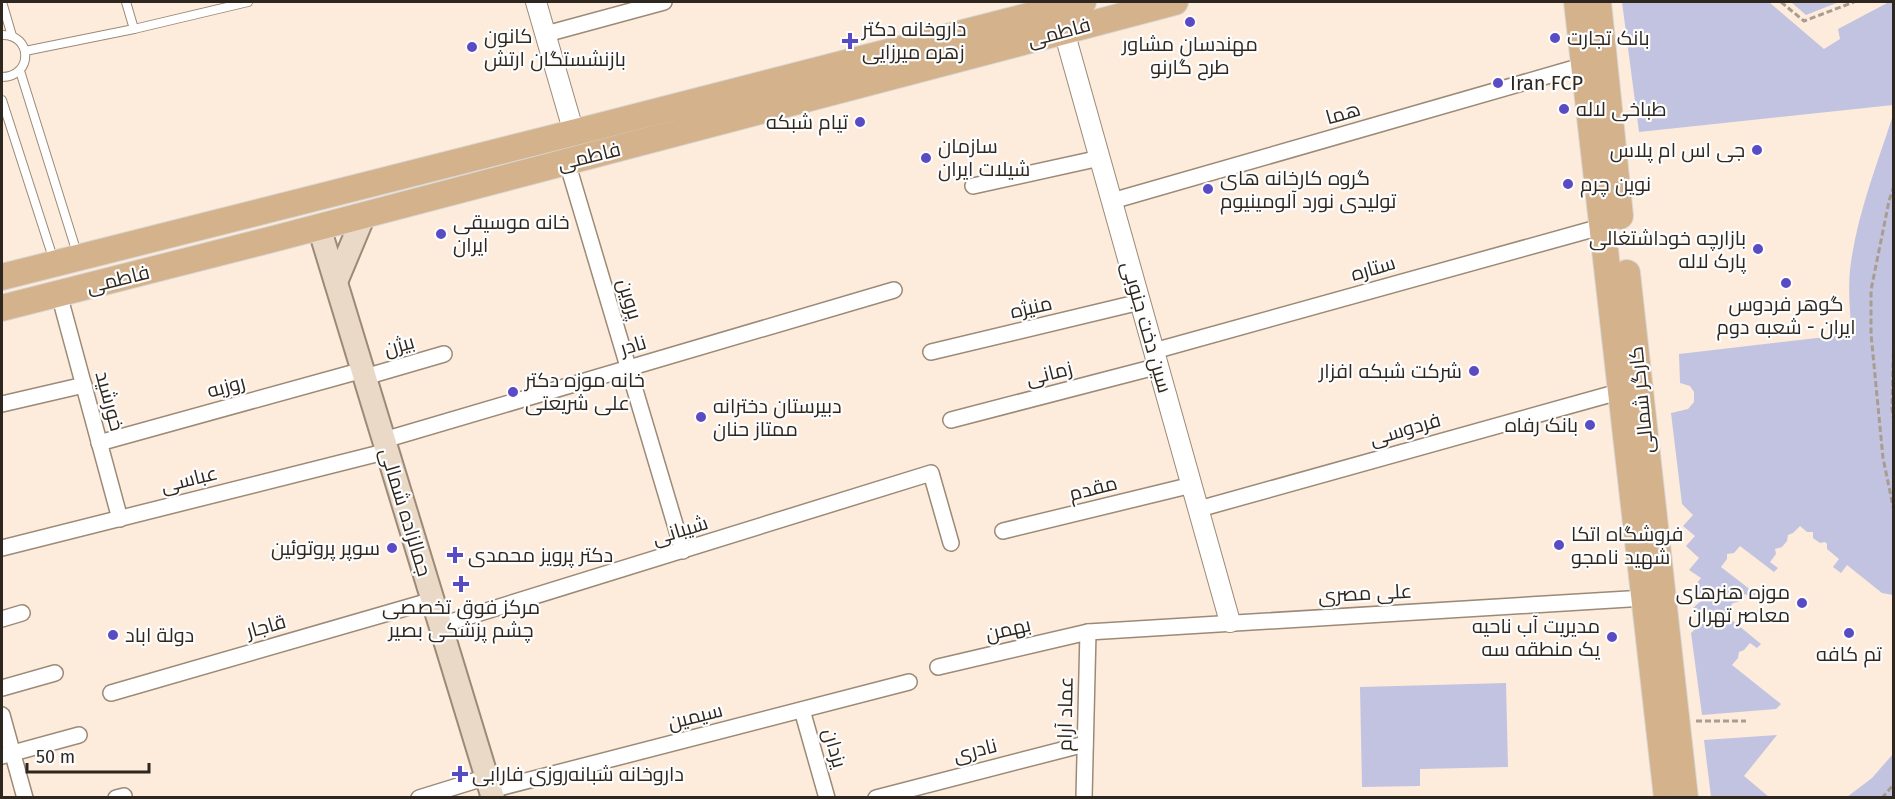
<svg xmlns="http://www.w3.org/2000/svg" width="1895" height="799" font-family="'Fira Sans',Cairo,sans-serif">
  <rect width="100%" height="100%" fill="#fdecdc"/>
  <g fill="#c2c3e0">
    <polygon points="1622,2 1769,2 1824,49 1840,39 1838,29 1889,2 1893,2 1893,105 1639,132"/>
    <polygon points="1791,2 1839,2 1806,15"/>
    <path d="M1893 115V595L1882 593 1847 565 1841 573 1833 567 1839 559 1827 549V544L1825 542 1820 543 1813 538V532H1807L1800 526 1793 533 1788 535 1787 541 1782 547 1775 549 1776 554 1770 562 1778 568 1774 572 1740 546 1734 553 1727 554V559L1721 567 1756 594 1752 599 1745 594 1738 602 1733 603 1731 605 1733 609 1727 616 1761 644 1757 648 1750 643 1744 650 1739 652 1738 658 1732 665 1781 704 1776 709 1702 715 1691 633 1703 621 1693 608 1703 599 1692 590 1701 578 1689 570 1699 558 1686 546 1695 536 1683 526 1693 515 1682 504 1671 413 1688 409 1694 402V392L1690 386 1680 383 1679 354 1852 334C1850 312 1848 292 1850 270 1856 217 1877 165 1893 115Z"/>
    <polygon points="1506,683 1508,767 1420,769 1420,786 1362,787 1360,687"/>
    <polygon points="1777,735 1744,776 1769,797 1711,797 1704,740"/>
    <polygon points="1893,754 1893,797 1847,797 1872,778"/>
  </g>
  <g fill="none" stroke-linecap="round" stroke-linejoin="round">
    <g stroke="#9c8a77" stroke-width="10">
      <g id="service">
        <polyline points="2,2 12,36"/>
        <polyline points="134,29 248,2"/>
        <path d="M2 35C33 34 33 77 2 77"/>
        <polyline points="25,51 134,29 126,2"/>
        <polyline points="20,71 77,253"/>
        <polyline points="2,100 54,261"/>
      </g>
    </g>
    <g stroke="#9c8a77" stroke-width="18">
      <g id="minor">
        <polyline points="546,34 664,2"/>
        <polyline points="567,162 683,551"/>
        <polyline points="973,186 1100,158"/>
        <polyline points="1112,201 1585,65"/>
        <polyline points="59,294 120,519"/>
        <polyline points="1154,351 1604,226"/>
        <polyline points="931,352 1140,302"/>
        <polyline points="365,377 444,354"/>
        <polyline points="2,404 84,385"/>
        <polyline points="951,420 1159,366"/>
        <polyline points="384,440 894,290"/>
        <polyline points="99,443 363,370"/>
        <polyline points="1199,509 1622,391"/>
        <polyline points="1003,531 1192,485"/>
        <polyline points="2,548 388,451"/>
        <polyline points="2,619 22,613"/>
        <polyline points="441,625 931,473 951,543"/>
        <polyline points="938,667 1088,632 1645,598"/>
        <polyline points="2,688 55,673"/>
        <polyline points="111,693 433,600"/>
        <polyline points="802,710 827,798"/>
        <polyline points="2,715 25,798"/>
        <polyline points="2,756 79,735"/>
        <polyline points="491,790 909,682"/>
        <polyline points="116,798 124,796"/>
        <polyline points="419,798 487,777"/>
        <polyline points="876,798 1085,744"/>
        <polyline points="1084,798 1088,632"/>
      </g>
    </g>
    <g stroke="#9c8a77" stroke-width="22">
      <g id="tertiary">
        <polyline points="536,2 574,133"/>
        <polyline points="1064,31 1230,622"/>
      </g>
    </g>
    <g stroke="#9c8a77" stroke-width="26">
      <g id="secondary">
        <polyline points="319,227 493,798"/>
        <polyline points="336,282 364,215"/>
      </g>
    </g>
    <g stroke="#d9d8d7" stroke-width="28">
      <g id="primary">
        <polyline points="1577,2 1667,798"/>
        <polyline points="1598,2 1620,216"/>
        <polyline points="1627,273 1685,798"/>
        <polyline points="2,277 592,128 1083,2"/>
        <polyline points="2,308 277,238 1175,2"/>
      </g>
    </g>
    <g stroke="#a99c90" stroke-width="3" stroke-dasharray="6 3" stroke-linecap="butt">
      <polyline points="1781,2 1804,21 1854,2"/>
      <polyline points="1894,186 1889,201 1871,290 1871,334 1883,458 1894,511"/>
      <polyline points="1894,326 1892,409 1894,422"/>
      <polyline points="1696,721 1746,721"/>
      <polyline points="1882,798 1894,784"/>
    </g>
    <use href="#service" stroke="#fff" stroke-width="8"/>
    <use href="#minor" stroke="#fff" stroke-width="15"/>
    <use href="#tertiary" stroke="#fff" stroke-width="20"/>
    <use href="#secondary" stroke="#e9d9c6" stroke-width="22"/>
    <use href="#primary" stroke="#d3b28c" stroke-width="26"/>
  </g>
  <g fill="#594bc3" stroke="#fdfdfd" stroke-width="2">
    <circle cx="1190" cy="22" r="6"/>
    <circle cx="1555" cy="38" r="6"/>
    <path d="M847 32h6v6h6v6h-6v6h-6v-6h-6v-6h6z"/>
    <circle cx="472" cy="47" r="6"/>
    <circle cx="1498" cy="83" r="6"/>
    <circle cx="1564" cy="109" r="6"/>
    <circle cx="860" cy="122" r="6"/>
    <circle cx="1757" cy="150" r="6"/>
    <circle cx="926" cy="158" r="6"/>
    <circle cx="1568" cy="184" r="6"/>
    <circle cx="1208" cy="189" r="6"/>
    <circle cx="441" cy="234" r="6"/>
    <circle cx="1758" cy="249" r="6"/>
    <circle cx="1786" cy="283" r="6"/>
    <circle cx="1474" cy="371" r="6"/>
    <circle cx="513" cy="392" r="6"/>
    <circle cx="701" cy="417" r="6"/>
    <circle cx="1590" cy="425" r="6"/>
    <circle cx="1559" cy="545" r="6"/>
    <circle cx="392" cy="548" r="6"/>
    <path d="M452 546h6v6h6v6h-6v6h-6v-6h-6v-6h6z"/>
    <path d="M458 575h6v6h6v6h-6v6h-6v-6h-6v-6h6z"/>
    <circle cx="1802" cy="603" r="6"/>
    <circle cx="1849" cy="633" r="6"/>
    <circle cx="113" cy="635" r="6"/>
    <circle cx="1612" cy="637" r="6"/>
    <path d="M457 765h6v6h6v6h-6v6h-6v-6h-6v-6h6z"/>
  </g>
  <g text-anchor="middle" stroke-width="4.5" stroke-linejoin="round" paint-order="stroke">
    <g font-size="20" fill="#2e271f" stroke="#fdfdfd" text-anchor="start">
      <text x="862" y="36">داروخانه دکتر<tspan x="862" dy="23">زهره میرزایی</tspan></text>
      <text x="484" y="43">کانون<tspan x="484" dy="23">بازنشستگان ارتش</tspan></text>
      <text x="1567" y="45">بانک تجارت</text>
      <text x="1190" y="51" text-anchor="middle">مهندسان مشاور<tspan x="1190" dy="23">طرح گارنو</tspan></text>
      <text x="1510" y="90">Iran FCP</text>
      <text x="1576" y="116">طباخی لاله</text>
      <text x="848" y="129" text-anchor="end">تیام شبکه</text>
      <text x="938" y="153">سازمان<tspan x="938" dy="23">شیلات ایران</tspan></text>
      <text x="1745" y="157" text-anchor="end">جی اس ام پلاس</text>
      <text x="1220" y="185">گروه کارخانه های<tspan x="1220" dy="23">تولیدی نورد آلومینیوم</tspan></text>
      <text x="1580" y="191">نوین چرم</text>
      <text x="453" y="229">خانه موسیقی<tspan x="453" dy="23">ایران</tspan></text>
      <text x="1746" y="245" text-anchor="end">بازارچه خوداشتغالی<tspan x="1746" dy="23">پارک لاله</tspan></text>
      <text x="1786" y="311" text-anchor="middle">گوهر فردوس<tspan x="1786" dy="23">ایران - شعبه دوم</tspan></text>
      <text x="1462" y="378" text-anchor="end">شرکت شبکه افزار</text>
      <text x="525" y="387">خانه موزه دکتر<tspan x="525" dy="23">علی شریعتی</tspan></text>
      <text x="713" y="413">دبیرستان دخترانه<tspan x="713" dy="23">ممتاز حنان</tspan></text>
      <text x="1578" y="432" text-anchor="end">بانک رفاه</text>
      <text x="1571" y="541">فروشگاه اتکا<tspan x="1571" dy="23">شهید نامجو</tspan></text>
      <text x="380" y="555" text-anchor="end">سوپر پروتوئین</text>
      <text x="468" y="562">دکتر پرویز محمدی</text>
      <text x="1790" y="599" text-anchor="end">موزه هنرهای<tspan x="1790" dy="23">معاصر تهران</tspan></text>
      <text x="461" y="614" text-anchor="middle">مرکز فوق تخصصی<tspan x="461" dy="23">چشم پزشکی بصیر</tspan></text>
      <text x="1600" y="633" text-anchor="end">مدیریت آب ناحیه<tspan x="1600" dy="23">یک منطقه سه</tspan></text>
      <text x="125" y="642">دولة اباد</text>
      <text x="1849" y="661" text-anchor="middle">تم کافه</text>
      <text x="472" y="781">داروخانه شبانه‌روزی فارابی</text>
    </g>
    <g font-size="20" fill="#2e271f" stroke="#fdfdfd">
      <text transform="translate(1059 32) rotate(-15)" y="7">فاطمی</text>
      <text transform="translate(1343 113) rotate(-16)" y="7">هما</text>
      <text transform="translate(589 156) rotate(-14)" y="7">فاطمی</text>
      <text transform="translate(1373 268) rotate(-16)" y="7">ستاره</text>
      <text transform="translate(118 279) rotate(-14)" y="7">فاطمی</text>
      <text transform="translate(630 299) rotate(73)" y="7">پروین</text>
      <text transform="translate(1031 307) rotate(-13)" y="7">منیژه</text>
      <text transform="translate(1147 327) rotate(74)" y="7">سین دخت جنوبی</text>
      <text transform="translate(399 345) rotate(-16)" y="7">بیژن</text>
      <text transform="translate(633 345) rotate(-17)" y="7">نادر</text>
      <text transform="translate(1049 373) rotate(-14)" y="7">زمانی</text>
      <text transform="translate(226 386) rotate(-15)" y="7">روزبه</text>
      <text transform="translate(1641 400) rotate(-96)" y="7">کارگر شمالی</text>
      <text transform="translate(110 401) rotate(75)" y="7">خورشید</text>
      <text transform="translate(1405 429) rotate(-16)" y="7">فردوسی</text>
      <text transform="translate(189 479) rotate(-14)" y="7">عباسی</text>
      <text transform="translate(1093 488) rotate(-14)" y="7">مقدم</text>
      <text transform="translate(406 512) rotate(73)" y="7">جمالزاده شمالی</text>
      <text transform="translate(680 530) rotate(-17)" y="7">شیبانی</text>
      <text transform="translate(1365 593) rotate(-3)" y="7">علی مصری</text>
      <text transform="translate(266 626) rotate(-16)" y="7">قاجار</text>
      <text transform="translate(1008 629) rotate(-13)" y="7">بهمن</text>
      <text transform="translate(1065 714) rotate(-89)" y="7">عماد آرام</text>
      <text transform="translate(695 716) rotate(-14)" y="7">سیمین</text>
      <text transform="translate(835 748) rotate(74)" y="7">یزدان</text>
      <text transform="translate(975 750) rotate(-14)" y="7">نادری</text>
    </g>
  </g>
  <rect width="1895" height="799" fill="none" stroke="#2e271f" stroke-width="6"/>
  <path d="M27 763v9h122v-9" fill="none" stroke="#2e271f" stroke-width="3"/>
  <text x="36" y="763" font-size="18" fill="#2e271f" stroke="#fdfdfd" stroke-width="4.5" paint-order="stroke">50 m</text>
</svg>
